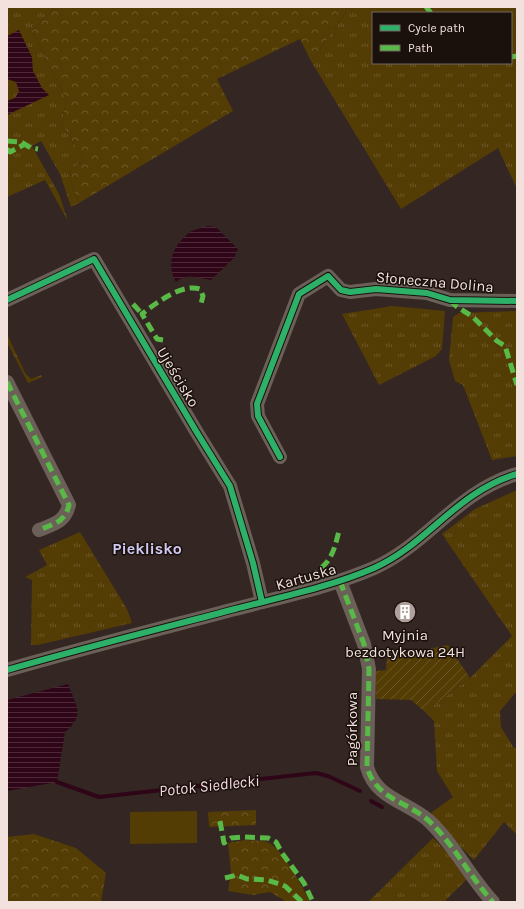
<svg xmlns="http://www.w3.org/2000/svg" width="524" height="909" font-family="Karla,sans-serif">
  <defs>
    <pattern id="grass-tufts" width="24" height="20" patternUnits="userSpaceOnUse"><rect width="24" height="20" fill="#543c05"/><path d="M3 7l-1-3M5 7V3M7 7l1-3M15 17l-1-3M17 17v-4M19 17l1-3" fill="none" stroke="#6d5829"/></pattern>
    <pattern id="forest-crowns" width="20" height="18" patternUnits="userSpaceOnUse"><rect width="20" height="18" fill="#543c05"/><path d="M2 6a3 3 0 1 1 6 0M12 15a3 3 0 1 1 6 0" fill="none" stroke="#6d5829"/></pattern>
    <pattern id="garden-furrows" width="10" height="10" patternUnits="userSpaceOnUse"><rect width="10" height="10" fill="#543c05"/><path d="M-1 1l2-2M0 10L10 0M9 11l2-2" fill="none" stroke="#6d5829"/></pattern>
    <pattern id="water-rules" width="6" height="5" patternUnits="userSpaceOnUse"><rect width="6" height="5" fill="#2f0618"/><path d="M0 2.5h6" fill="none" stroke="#4e2a39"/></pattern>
  </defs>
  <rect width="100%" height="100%" fill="#342622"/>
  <g fill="url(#grass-tufts)" fill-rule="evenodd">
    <polygon points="7,7 55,7 32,31 66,99 62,124 84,160 71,170 70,180 79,203 71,207 60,174 41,141 32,146 59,194 68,221 45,180 7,197"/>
    <path d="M347 7H517V189L498 148 401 209 311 61 345 14ZM373 13H511V63H373Z"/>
    <polygon points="393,306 445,311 442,349 436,356 379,385 342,314"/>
    <polygon points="517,311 517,456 492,460 463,385 455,381 449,360 453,317 459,313"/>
    <polygon points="7,334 25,373 31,379 41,375 42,377 28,383 7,342"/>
    <polygon points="517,490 517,691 500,711 501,727 514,748 517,747 517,835 504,822 474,860 428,815 453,797 437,771 434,721 425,712 470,678 512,636 442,534 475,509"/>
    <polygon points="80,532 127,609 132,623 38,645 31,645 32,580 25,577 47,565 39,550"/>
    <polygon points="433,838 470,876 444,902 368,902"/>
  </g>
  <g fill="url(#forest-crowns)">
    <polygon points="55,7 347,7 345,14 311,61 300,39 217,79 233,111 79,203 70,180 71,170 84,160 62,124 66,99 32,31"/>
    <polygon points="256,810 256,825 209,827 208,812"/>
    <polygon points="34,834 76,848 106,873 101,902 7,902 7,837"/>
    <path d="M245 840C252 841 261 840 267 842 281 846 303 888 310 902H287L270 892 253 895 228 891 231 873 228 843Z"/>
  </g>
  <polygon fill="url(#garden-furrows)" points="448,645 470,678 425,712 411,700 376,699 376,671 386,670 387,657"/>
  <polygon fill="#543c05" points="197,811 197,843 130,844 130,812"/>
  <g fill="url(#water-rules)">
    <polygon points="19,30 32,57 33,71 42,88 49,95 7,115 7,101 15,98 19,91 16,82 7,79 7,36"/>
    <path d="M208 226 216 227 238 249 234 258 211 280C198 278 187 272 176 282 165 263 174 244 190 232 195 229 202 228 208 226Z"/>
    <path d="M68 684C76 707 86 714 65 732L57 782 7 791V700Z"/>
  </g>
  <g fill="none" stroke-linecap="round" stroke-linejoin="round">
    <g stroke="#2f0618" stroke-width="4">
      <polyline points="57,782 99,797 316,773 328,776 360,791"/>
      <polyline points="371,801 382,807"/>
    </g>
    <g stroke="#6b6058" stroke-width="14">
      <polyline points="7,300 94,259 196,431 230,486 253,563 262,602"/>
      <path d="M7 382 69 505C65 522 54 524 39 530"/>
      <polyline points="280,457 258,416 257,404 299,294 328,276 341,290 350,292 376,289 427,293 450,300 517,301"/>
      <path d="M340 581 364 644 369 669 367 767C376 799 406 801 428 820 454 844 469 876 493 902"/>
      <path d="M7 670C83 648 159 629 235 609 281 597 330 587 374 568 428 544 456 492 517 474"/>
    </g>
    <g stroke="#58b947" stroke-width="5" stroke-dasharray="10 5" stroke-linecap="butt">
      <polyline points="426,7 431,13"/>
      <polyline points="511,57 517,56"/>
      <polyline points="7,141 21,142 31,148 38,149"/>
      <polyline points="7,149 10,152 25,144"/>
      <polyline points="450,300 456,306 473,317 497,341 505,346 517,385"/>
      <polyline points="133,304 142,314"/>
      <path d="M163 340 157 339 142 314C156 303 182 283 200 289L203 296 201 304"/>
      <path d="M7 382 69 505C65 522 54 524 39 530"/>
      <path d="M311 579C316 572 322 568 327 562 334 553 336 542 339 531"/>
      <path d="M340 581 364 644 369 669 367 767C376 799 406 801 428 820 454 844 469 876 493 902"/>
      <polyline points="220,821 224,843 231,838 245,837 268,838 276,842 282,853 304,883 313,902"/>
      <polyline points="225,878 237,875 247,879 267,880 285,886 302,902"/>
    </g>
    <g stroke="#1a100c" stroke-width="8">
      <g id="cycleway">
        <polyline points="7,300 94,259 196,431 230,486 253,563 262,602"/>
        <polyline points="280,457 258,416 257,404 299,294 328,276 341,290 350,292 376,289 427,293 450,300 517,301"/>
        <path d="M7 670C83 648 159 629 235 609 281 597 330 587 374 568 428 544 456 492 517 474"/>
      </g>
    </g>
    <use href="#cycleway" stroke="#2db169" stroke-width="6"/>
  </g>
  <defs>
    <g id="building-disc" transform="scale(1.15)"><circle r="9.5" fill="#b0a09b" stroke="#1a100c"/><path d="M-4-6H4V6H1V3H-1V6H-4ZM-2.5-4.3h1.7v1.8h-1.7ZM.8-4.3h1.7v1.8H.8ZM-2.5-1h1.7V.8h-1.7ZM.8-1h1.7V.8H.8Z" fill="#fff"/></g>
  </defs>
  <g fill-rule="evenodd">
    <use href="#building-disc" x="405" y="612"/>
  </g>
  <g text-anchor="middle" stroke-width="3" stroke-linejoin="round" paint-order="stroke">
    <g font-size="15" fill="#f2e1dc" stroke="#1a100c">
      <text transform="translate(435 282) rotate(5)" y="5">Słoneczna Dolina</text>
      <text transform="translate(178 377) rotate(59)" y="5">Ujeścisko</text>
      <text transform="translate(306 577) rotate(-16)" y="5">Kartuska</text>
      <text transform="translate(352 729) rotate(-90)" y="5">Pagórkowa</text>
    </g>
    <g font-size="15" fill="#f2e1dc" stroke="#1a100c">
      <text x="405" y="640">Myjnia<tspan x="405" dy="17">bezdotykowa 24H</tspan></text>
    </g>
    <g font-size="16" font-weight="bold" fill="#d0c9f4" stroke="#1a100c">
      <text x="147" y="554">Pieklisko</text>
    </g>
    <g font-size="16" font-style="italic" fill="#f4d9e1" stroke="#1a100c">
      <text transform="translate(209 785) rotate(-6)" y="6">Potok Siedlecki</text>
    </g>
  </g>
  <rect width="524" height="909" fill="none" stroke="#f2e1dc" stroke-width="16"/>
  <rect x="372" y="12" width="140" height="52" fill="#1a100c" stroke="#70645f"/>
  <rect x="380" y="25" width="20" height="6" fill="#2db169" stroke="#70645f"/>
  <text x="408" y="32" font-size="12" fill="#f2e1dc">Cycle path</text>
  <rect x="380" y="45" width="20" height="6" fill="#58b947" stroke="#70645f"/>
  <text x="408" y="52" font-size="12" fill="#f2e1dc">Path</text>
</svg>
